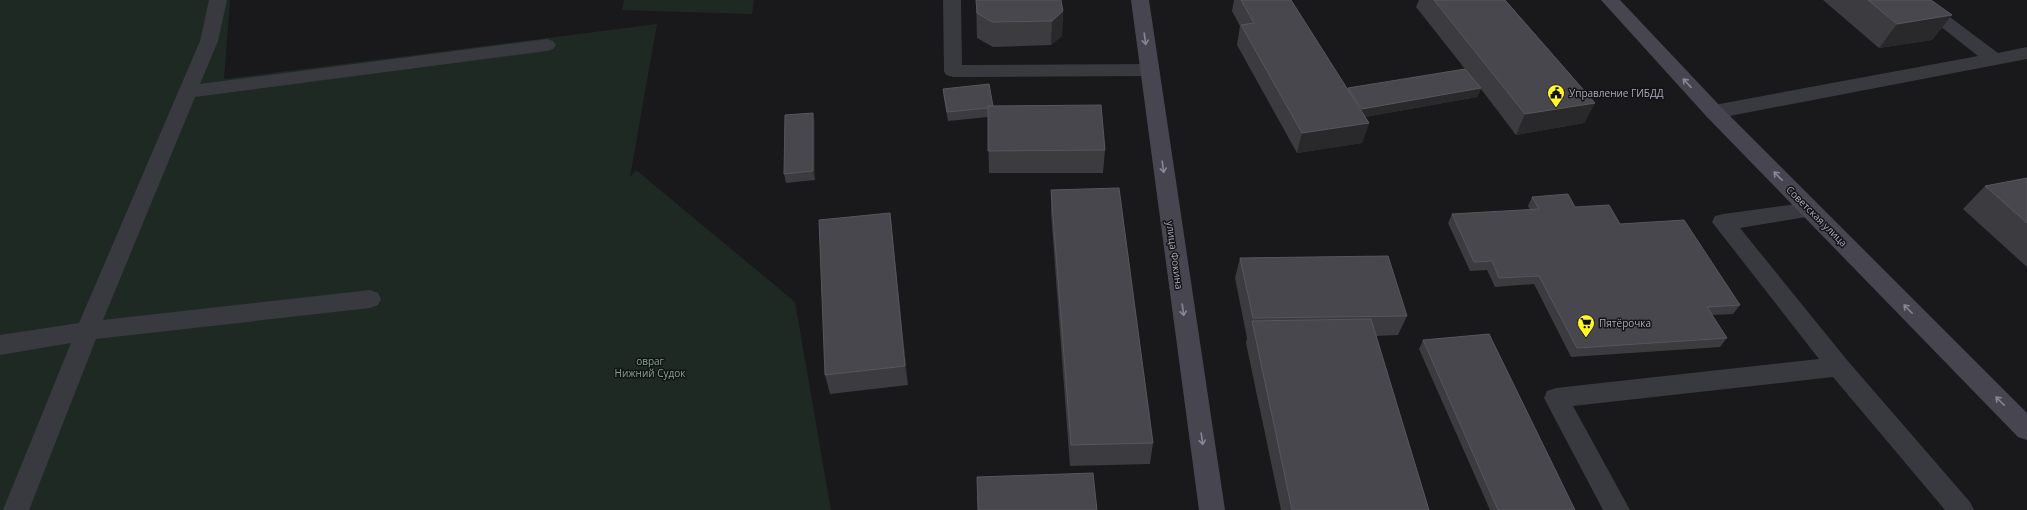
<svg xmlns="http://www.w3.org/2000/svg" width="2027" height="510" font-family="'Open Sans',sans-serif">
  <rect width="100%" height="100%" fill="#19181a"/>
  <g fill="#1f2923">
    <polygon points="0,0 230,0 224,79 657,24 630,177 636,170 795,302 831,510 0,510"/>
    <polygon points="624,0 754,0 752,14 622,10"/>
  </g>
  <g fill="none" stroke-linecap="round" stroke-linejoin="round">
    <g fill="#393940" fill-rule="evenodd">
      <polygon points="209,0 227,0 218,41 200,84 547,39 553,41 556,45 553,49 547,51 195,97 103,320 370,290 378,293 381,299 378,305 370,308 96,339 29,510 3,510 71,343 0,355 0,335 79,323 200,41"/>
      <polygon points="943,0 961,0 962,65 1149,64 1156,66 1158,70 1156,74 1149,76 953,77 946,75 944,71"/>
      <polygon points="1810,202 1818,205 1821,210 1818,215 1740,228 1847,360 1970,502 1974,510 1945,510 1833,377 1573,406 1630,510 1603,510 1544,398 1547,391 1556,388 1819,359 1712,222 1715,216 1723,214"/>
    </g>
    <polygon fill="#393940" fill-rule="evenodd" points="1907,0 1927,0 1998,53 2027,47 2027,59 1714,119 1707,117 1704,112 1707,107 1714,105 1978,56"/>
    <g fill="#474650" fill-rule="evenodd">
      <polygon points="1131,0 1149,0 1225,510 1199,510"/>
      <polygon points="1601,0 1620,0 1721,107 2027,413 2027,440 2018,437 1707,117"/>
    </g>
  </g>
  <g fill="#3c3b3f">
    <polygon points="976,0 1063,11 1062,36 1051,45 993,47 977,38"/>
    <polygon points="1234,0 1291,0 1347,89 1465,69 1416,7 1419,0 1505,0 1595,103 1584,123 1516,135 1481,89 1477,97 1365,117 1369,123 1362,143 1297,153 1237,45 1240,26 1232,11"/>
    <polygon points="1823,0 1931,0 1952,15 1932,40 1879,48"/>
    <polygon points="943,89 993,106 1105,150 1103,173 989,173 988,117 948,121 944,98"/>
    <polygon points="815,122 815,180 786,183 784,174"/>
    <polygon points="2027,178 2027,267 1963,209 1985,186"/>
    <polygon points="1051,190 1153,443 1150,464 1070,466 1051,213"/>
    <polygon points="1532,197 1575,207 1620,224 1740,305 1733,314 1712,315 1727,338 1720,347 1571,357 1534,284 1495,287 1487,270 1470,271 1448,223 1452,214 1530,210 1528,206"/>
    <polygon points="890,213 908,385 830,394 825,375"/>
    <polygon points="1240,258 1407,316 1398,335 1376,336 1429,510 1281,510 1246,343 1247,338 1235,278"/>
    <polygon points="1423,340 1575,510 1490,510 1419,349"/>
  </g>
  <g fill="#29282b">
    <polygon points="1063,11 1062,36 1051,45 1052,21"/>
    <polygon points="1952,15 1932,40 1879,48 1897,24"/>
    <polygon points="1481,88 1477,97 1359,118 1362,109"/>
    <polygon points="1595,103 1584,123 1516,135 1525,114"/>
    <polygon points="813,113 815,122 815,180 813,171"/>
    <polygon points="1369,123 1362,143 1297,153 1302,133"/>
    <polygon points="890,213 892,233 908,385 905,366"/>
  </g>
  <g fill="#48474d" stroke="#57565e">
    <polygon points="976,0 1061,0 1063,11 1052,21 992,22 977,13"/>
    <polygon points="1241,0 1291,0 1369,123 1302,133 1241,25 1254,23"/>
    <polygon points="1434,0 1505,0 1595,103 1525,114"/>
    <polygon points="1868,0 1931,0 1952,15 1897,24"/>
    <polygon points="1465,69 1481,88 1362,109 1348,88"/>
    <polygon points="989,84 993,106 988,106 988,108 947,112 943,89"/>
    <polygon points="1101,105 1105,150 988,151 988,106"/>
    <polygon points="813,113 813,171 784,174 785,115"/>
    <polygon points="2027,178 2027,223 1985,186"/>
    <polygon points="1119,188 1153,443 1071,445 1051,190"/>
    <polygon points="1568,194 1575,207 1609,205 1620,224 1684,220 1740,305 1707,307 1727,338 1577,348 1539,276 1499,278 1492,261 1474,262 1452,214 1539,209 1532,197"/>
    <polygon points="890,213 905,366 825,375 819,220"/>
    <polygon points="1388,256 1407,316 1253,318 1240,258"/>
    <polygon points="1371,319 1429,510 1292,510 1252,321"/>
    <polygon points="1489,334 1575,510 1498,510 1423,340"/>
    <polygon points="1093,473 1097,510 978,510 977,477"/>
  </g>
  <defs><path id="oneway-shaft" d="M-6 0H5M1.5-3L5.5 0L1.5 3" fill="none" stroke-width="1.6" stroke-linecap="round" stroke-linejoin="round"/></defs>
  <g stroke="#878696">
    <use href="#oneway-shaft" transform="translate(1145 39) rotate(82)"/>
    <use href="#oneway-shaft" transform="translate(1687 83) rotate(-133)"/>
    <use href="#oneway-shaft" transform="translate(1163 167) rotate(82)"/>
    <use href="#oneway-shaft" transform="translate(1778 176) rotate(-135)"/>
    <use href="#oneway-shaft" transform="translate(1908 309) rotate(-135)"/>
    <use href="#oneway-shaft" transform="translate(1183 310) rotate(82)"/>
    <use href="#oneway-shaft" transform="translate(2000 401) rotate(-135)"/>
    <use href="#oneway-shaft" transform="translate(1202 439) rotate(82)"/>
  </g>
  <defs>
    <g id="civic-pin" transform="scale(0.9)"><path d="M0 17L-7.5 6A9.5 9.5 0 1 1 7.5 6Z" fill="#fff62b" stroke="#141315"/><path d="M-.6-6.5H3V-4.5H.6V-3L4-1V1h2V6H-6V1h2V-1L-.6-3ZM-1.2 2.5V6h2.4V2.5Z" fill="#111"/></g>
    <g id="supermarket-pin" transform="scale(0.9)"><path d="M0 17L-7.5 6A9.5 9.5 0 1 1 7.5 6Z" fill="#fff62b" stroke="#141315"/><path d="M-6-5.5h2.5l.6 2H6L4.5 2H-2.5L-4.4-4H-6ZM-1.5 3.2a1.3 1.3 0 1 0 .1 0ZM3 3.2a1.3 1.3 0 1 0 .1 0Z" fill="#111"/></g>
  </defs>
  <g fill-rule="evenodd">
    <use href="#civic-pin" x="1556" y="93"/>
    <use href="#supermarket-pin" x="1586" y="323"/>
  </g>
  <g text-anchor="middle" stroke-width="3" stroke-linejoin="round" paint-order="stroke">
    <g font-size="10" fill="#a9a9bb" stroke="#141315" text-anchor="start">
      <text x="1569" y="97">Управление ГИБДД</text>
      <text x="1599" y="327">Пятёрочка</text>
    </g>
    <g font-size="10" fill="#a9a9bb" stroke="#141315">
      <text transform="translate(1817 216) rotate(45)" y="4">Советская улица</text>
      <text transform="translate(1175 255) rotate(82)" y="4">улица Фокина</text>
    </g>
    <g font-size="10" fill="#7fa78d" stroke="#141315">
      <text x="650" y="365">овраг<tspan x="650" dy="12">Нижний Судок</tspan></text>
    </g>
  </g>
</svg>
